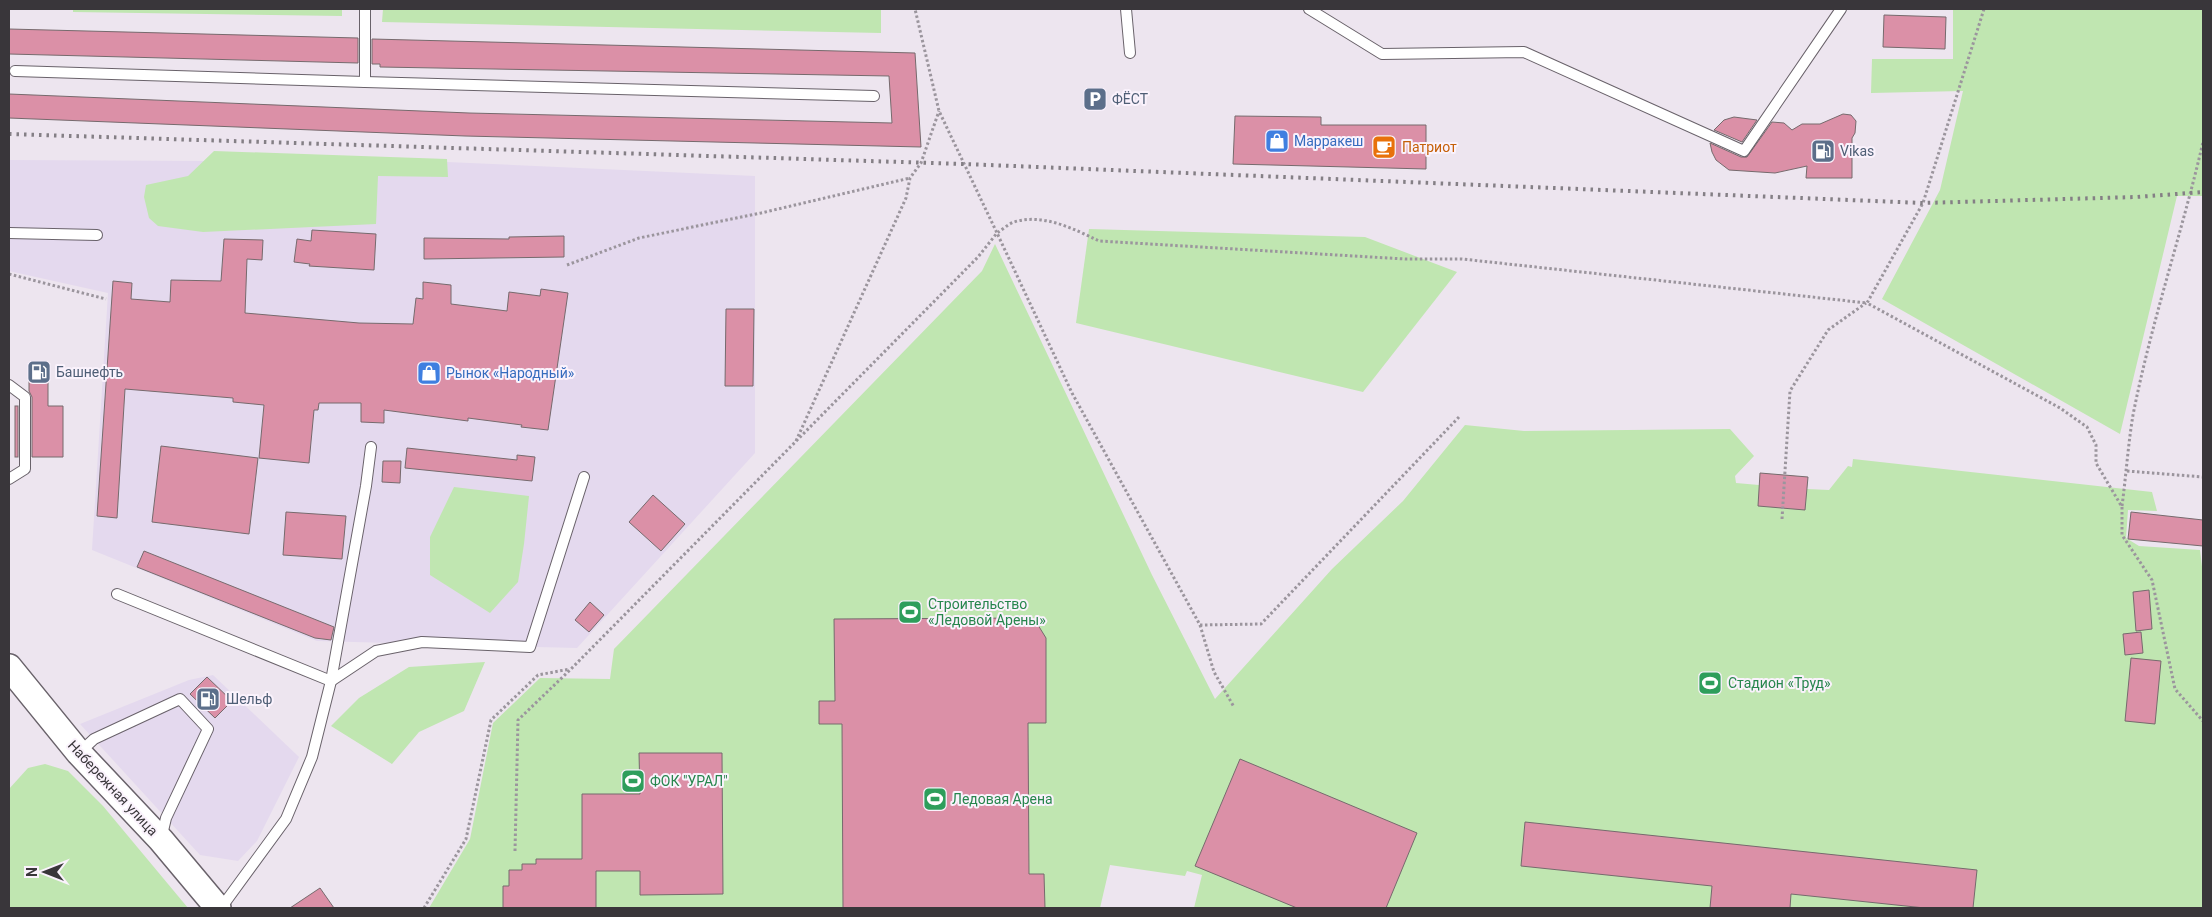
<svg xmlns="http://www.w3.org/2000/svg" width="2212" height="917" font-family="Roboto,sans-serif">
  <rect width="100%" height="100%" fill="#ede5ef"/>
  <g fill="#e4d9ee">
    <polygon points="9,160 447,162 755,176 755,453 577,648 317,641 92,550 108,293 9,271"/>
    <polygon points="213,675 299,757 257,841 238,861 200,855 80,724 189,680"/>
  </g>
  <g fill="#c0e6b1">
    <polygon points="73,9 342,9 342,16 73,12"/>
    <polygon points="383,9 881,9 881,33 382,22"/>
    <polygon points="1953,9 2203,9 2203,196 2177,196 2120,434 1882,299 1940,190 1963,91 1871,93 1872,59 1953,59"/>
    <polygon points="214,151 447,159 448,177 378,176 376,224 203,232 158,226 149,218 144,197 146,185 188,176"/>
    <polygon points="1089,229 1365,237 1457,272 1363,392 1076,323"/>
    <polygon points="995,244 1152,575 1215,699 1332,569 1403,501 1465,425 1524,431 1730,429 1754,456 1735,476 1736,483 1759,485 1760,473 1808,477 1807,489 1829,490 1848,466 1852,467 1853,459 2152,492 2157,511 2128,510 2126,538 2139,546 2200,550 2203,575 2203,908 1194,908 1202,875 1187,871 1185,876 1110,865 1100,908 429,908 470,839 493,723 540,678 610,679 614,649 982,271"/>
    <polygon points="454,487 529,496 524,544 518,582 490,613 430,575 430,537"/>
    <polygon points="485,662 464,711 419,732 392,764 331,726 359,698 409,667"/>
    <polygon points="45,764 68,771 103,806 188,908 9,908 9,789 28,768"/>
  </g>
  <g fill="#db90a7" stroke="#766a6d">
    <polygon points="1884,15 1946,17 1945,49 1883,47"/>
    <polygon points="9,29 358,38 358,63 9,54"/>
    <polygon points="372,39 915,53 921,147 465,136 9,118 9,94 469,113 892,123 889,76 380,67 380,64 372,64"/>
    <polygon points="1843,114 1851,115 1856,121 1855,133 1852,138 1852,178 1806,178 1807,166 1775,173 1729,170 1716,160 1712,152 1710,143 1741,157 1747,157 1772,122 1784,123 1792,130 1802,124 1820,124"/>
    <polygon points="1235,116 1321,117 1321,125 1426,125 1426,169 1233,164"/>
    <polygon points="1734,117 1757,120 1742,142 1714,130 1724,120"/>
    <polygon points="312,230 376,234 374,270 309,266 310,264 294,262 297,239 311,241"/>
    <polygon points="564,236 564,257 424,259 424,238 509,239 509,237"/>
    <polygon points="224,239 263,240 262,260 247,259 245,313 359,323 413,324 416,298 423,299 423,282 451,285 451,304 507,311 509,292 540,296 541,289 568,293 548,430 521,427 522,425 468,418 468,421 384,410 384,423 361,422 361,403 319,403 318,410 314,410 309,463 259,458 264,405 233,402 233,398 125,389 117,518 97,516 113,281 132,283 131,299 170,302 171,280 221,281"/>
    <polygon points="726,309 754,309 753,386 725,386"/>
    <polygon points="29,365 48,365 48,406 63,406 63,457 32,457 32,397 29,391"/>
    <rect x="15" y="406" width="3" height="51"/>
    <polygon points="161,446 258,458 249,534 152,522"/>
    <polygon points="407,448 517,460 517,455 535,457 532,481 405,468"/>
    <polygon points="383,461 401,461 400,483 382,482"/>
    <polygon points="1760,473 1808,477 1805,510 1758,506"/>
    <polygon points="653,495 685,524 661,551 629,522"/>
    <polygon points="286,512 346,516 342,559 283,555"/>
    <polygon points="2131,512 2203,520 2203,546 2128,539"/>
    <polygon points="144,551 334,627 331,640 315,638 137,567"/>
    <polygon points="2149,590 2152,629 2136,631 2133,592"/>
    <polygon points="590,602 604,615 589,632 575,620"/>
    <polygon points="1022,618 1038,625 1046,638 1046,723 1028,723 1029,874 1044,874 1045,908 843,908 842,724 819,724 819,701 835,701 834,619"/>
    <polygon points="2141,632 2143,653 2125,655 2123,634"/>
    <polygon points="2131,658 2161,661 2155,724 2125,721"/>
    <polygon points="207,677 232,701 215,718 190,694"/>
    <polygon points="639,753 722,753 723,894 640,895 640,871 596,871 596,908 503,908 503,886 509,886 509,870 522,870 522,864 536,864 536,859 582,859 582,794 640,794"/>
    <polygon points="1240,759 1417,833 1386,908 1297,908 1195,866"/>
    <polygon points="1525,822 1977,870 1973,908 1925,908 1791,894 1790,908 1710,908 1712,886 1521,866"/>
    <polygon points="320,888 334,908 290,908"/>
  </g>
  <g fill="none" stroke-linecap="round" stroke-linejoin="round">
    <g stroke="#69626a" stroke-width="12">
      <g id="service">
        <polyline points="1126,9 1130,53"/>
        <polyline points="1309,9 1382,54 1524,52 1744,151 1841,9"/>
        <polyline points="15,71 365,82 365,9"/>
        <polyline points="365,82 874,96"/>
        <polyline points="9,233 97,235"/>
        <polyline points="9,385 25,397 25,469 9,479"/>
        <polyline points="117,594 331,681 376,651 422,642 530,647 584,477"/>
        <polyline points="80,752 94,739 180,699 208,729 166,818 161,839"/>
        <polyline points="221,908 286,819 312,757 331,681 366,486 371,447"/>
      </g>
    </g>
    <g stroke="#69626a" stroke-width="28">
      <polyline id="tertiary" points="9,667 79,753 161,840 218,908"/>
    </g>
    <g stroke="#9b959d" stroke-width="3" stroke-dasharray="2.5 2.5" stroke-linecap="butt">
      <polyline points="1984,9 1923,203 1867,303 2060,408 2087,427 2096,445 2096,463 2122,507 2122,535 2152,580 2175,689 2203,721"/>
      <polyline points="567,265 639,238 761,213 910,178"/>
      <polyline points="9,274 106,299"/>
      <path d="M1459 417 1261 624 1200 625 1072 393 997 233C1002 230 1008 224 1014 222 1043 213 1074 229 1099 241L1405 259H1462L1867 303"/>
      <polyline points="796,441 906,198 910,178 921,163 939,111"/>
      <polyline points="2127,471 2203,477"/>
      <path d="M2122 506C2126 476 2128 445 2133 415 2151 323 2182 233 2203 142"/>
      <polyline points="1782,519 1790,391 1828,330 1866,303"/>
      <polyline points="1200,625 1214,672 1234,707"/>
      <polyline points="515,851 518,720 571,669 978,257 997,233 939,111 915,9"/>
      <polyline points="424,908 466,839 491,720 538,675 570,669"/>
    </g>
    <use href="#service" stroke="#fff" stroke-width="10"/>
    <use href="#tertiary" stroke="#fff" stroke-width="25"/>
    <polyline stroke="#847f85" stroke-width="4" stroke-dasharray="2.5 5" stroke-linecap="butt" points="9,134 964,164 1923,203 2136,197 2203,192"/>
  </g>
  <defs>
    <g id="parking-square" transform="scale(1.25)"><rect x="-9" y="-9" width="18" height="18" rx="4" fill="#5c6f8a" stroke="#faf2fc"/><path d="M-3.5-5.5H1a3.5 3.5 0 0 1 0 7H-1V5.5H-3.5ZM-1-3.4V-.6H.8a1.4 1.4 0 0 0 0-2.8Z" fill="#fff"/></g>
    <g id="shop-square" transform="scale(1.25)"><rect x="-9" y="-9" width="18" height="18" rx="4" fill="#3f7fe0" stroke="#faf2fc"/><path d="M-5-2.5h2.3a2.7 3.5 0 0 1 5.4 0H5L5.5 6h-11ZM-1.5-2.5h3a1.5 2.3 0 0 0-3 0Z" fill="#fff"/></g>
    <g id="cafe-square" transform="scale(1.25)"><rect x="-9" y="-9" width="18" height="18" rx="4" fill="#e8710a" stroke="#faf2fc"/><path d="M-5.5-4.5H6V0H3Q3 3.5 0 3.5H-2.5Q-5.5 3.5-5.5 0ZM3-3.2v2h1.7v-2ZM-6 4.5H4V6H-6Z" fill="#fff"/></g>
    <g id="fuel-square" transform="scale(1.25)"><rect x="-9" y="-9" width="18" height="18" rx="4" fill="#5c6f8a" stroke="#faf2fc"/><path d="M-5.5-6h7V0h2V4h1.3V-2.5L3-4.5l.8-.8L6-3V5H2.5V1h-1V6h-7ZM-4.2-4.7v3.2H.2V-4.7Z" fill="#fff"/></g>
    <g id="stadium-square" transform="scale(1.25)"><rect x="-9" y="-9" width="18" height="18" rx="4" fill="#2e9e5b" stroke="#faf2fc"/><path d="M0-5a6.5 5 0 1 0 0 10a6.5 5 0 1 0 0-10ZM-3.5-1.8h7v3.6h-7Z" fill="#fff"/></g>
  </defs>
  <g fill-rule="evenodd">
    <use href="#parking-square" x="1095" y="99"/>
    <use href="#shop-square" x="1277" y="141"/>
    <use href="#cafe-square" x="1384" y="147"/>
    <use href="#fuel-square" x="1823" y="151"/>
    <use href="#fuel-square" x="39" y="372"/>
    <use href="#shop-square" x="429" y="373"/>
    <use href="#stadium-square" x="910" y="612"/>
    <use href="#stadium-square" x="1710" y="683"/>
    <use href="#fuel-square" x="208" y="699"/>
    <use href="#stadium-square" x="633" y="781"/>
    <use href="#stadium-square" x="935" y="799"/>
  </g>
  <g text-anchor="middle" stroke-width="4" stroke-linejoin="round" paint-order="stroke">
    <g font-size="14" fill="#4e5e75" stroke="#faf2fc" text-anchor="start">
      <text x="1112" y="104">ФЁСТ</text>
      <text x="1840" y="156">Vikas</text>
      <text x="56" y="377">Башнефть</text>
      <text x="226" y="704">Шельф</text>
    </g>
    <g font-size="14" fill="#366cbe" stroke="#faf2fc" text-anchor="start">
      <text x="1294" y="146">Марракеш</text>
      <text x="446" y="378">Рынок «Народный»</text>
    </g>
    <g font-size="14" fill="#c56008" stroke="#faf2fc" text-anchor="start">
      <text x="1402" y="152">Патриот</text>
    </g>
    <g font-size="14" fill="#27864d" stroke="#faf2fc" text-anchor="start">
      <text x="928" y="609">Строительство<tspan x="928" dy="16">«Ледовой Арены»</tspan></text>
      <text x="1728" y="688">Стадион «Труд»</text>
      <text x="650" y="786">ФОК "УРАЛ"</text>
      <text x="952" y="804">Ледовая Арена</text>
    </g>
    <g font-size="14" fill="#39363a" stroke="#faf2fc">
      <text transform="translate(113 788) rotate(47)" y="5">Набережная улица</text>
    </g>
  </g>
  <rect width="2212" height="917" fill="none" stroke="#39363a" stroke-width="20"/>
  <g transform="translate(45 872) rotate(270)" stroke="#faf2fc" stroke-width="4" paint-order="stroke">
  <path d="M0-4L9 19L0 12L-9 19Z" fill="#39363a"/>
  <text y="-8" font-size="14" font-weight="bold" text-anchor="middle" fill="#39363a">N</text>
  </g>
</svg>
